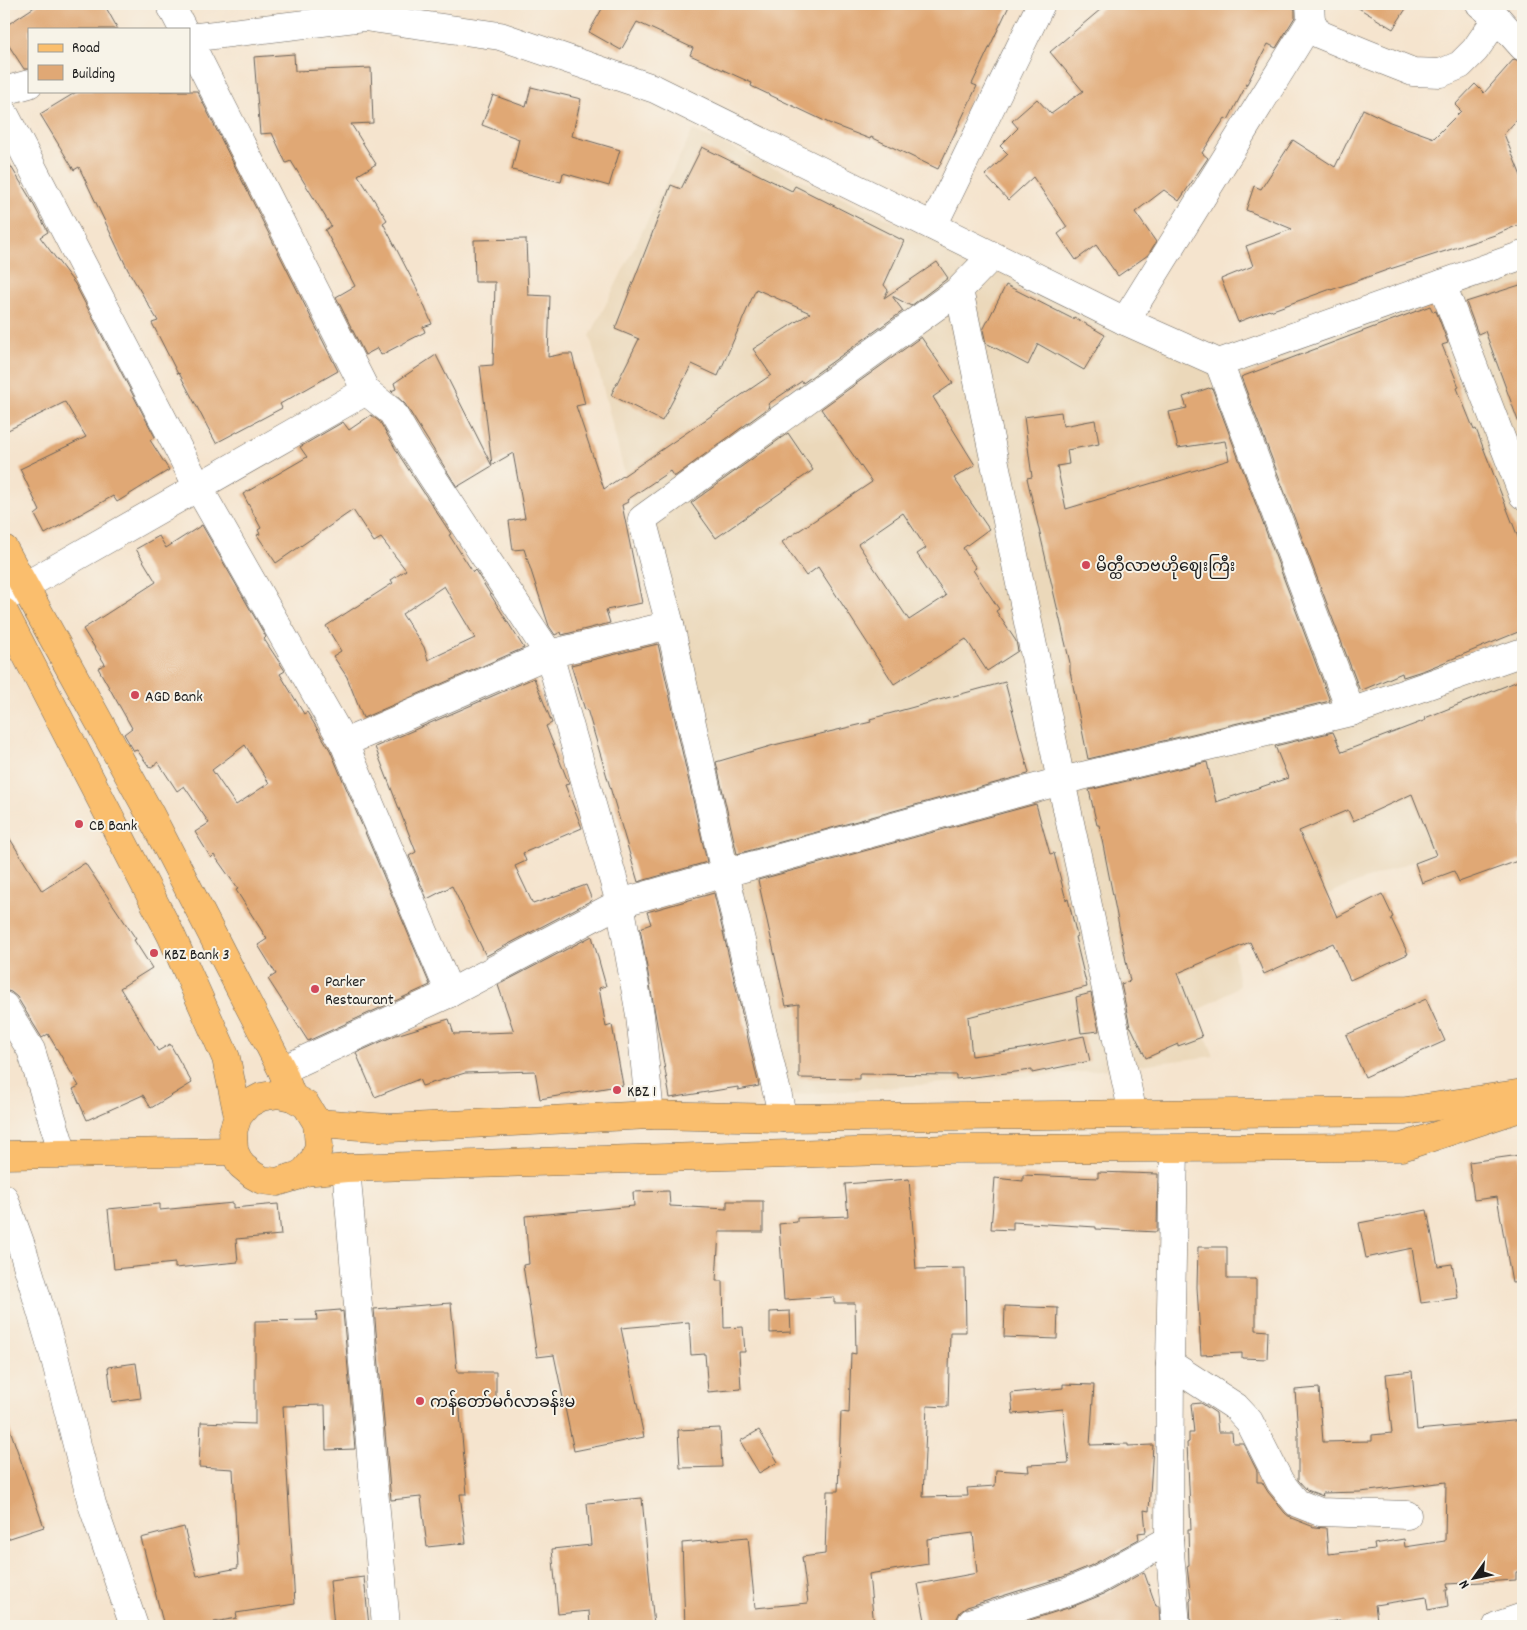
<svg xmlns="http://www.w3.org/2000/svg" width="1527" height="1630" font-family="Dekko,'Noto Sans Myanmar',sans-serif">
  <rect width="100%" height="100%" fill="#f7f3e8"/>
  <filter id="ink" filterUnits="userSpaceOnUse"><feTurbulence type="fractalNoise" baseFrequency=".02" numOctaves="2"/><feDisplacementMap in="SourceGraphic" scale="10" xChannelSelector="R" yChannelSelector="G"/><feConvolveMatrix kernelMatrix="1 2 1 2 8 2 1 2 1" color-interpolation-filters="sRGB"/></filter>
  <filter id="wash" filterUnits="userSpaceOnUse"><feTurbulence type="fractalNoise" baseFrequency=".0096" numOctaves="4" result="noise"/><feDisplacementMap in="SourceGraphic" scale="20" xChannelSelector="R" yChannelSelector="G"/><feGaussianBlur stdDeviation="1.12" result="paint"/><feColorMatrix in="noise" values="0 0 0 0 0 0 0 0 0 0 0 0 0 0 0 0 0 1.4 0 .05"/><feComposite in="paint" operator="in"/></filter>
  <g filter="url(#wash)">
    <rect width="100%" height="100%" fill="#f5e4ce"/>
    <polygon fill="#ebd8ba" points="693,130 1229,375 1465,287 1523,268 1523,819 1231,931 1239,986 1196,1012 1214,1056 1084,1072 770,1097 665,634 590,336"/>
    <g id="blocks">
      <g fill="#e0a875" fill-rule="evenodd">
        <polygon points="39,4 104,4 118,29 29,29 29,69 24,69 4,38 4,27"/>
        <polygon points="596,4 1010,4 972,84 977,86 938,169 871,137 870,139 831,124 751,86 752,83 690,55 693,48 637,22 621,50 589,32 603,7"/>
        <polygon points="1107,4 1285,4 1295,9 1295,17 1276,48 1268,44 1228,120 1225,118 1202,153 1208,158 1179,201 1164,190 1135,212 1156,242 1148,255 1118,276 1096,245 1076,260 1058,234 1067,227 1033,177 1008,200 985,175 1008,154 1000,146 1018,128 1012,121 1037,99 1051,114 1083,91 1050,52"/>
        <polygon points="1352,4 1409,4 1393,29"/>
        <polygon points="294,54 295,71 371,68 373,123 351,124 376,164 358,175 387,220 383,223 417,289 432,324 423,327 425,332 381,355 378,348 365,355 336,297 355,286 325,230 331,226 291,161 286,163 272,133 260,134 254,57"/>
        <polygon points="1514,59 1523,62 1523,113 1504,134 1523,181 1523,223 1495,235 1387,270 1331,290 1331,289 1270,311 1269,310 1238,322 1221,279 1253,266 1246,246 1292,229 1246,210 1254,186 1261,189 1293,140 1335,167 1363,109 1390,122 1434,138 1461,111 1455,105 1475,84 1484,93"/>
        <polygon points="531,87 581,99 572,136 620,150 609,186 563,173 561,182 512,170 519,139 482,125 493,95 526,107"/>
        <polygon points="78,91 197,91 338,371 280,404 282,408 216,443 179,373 178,374 152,323 158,321 128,270 79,167 74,170 40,114"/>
        <polygon points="702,147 792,191 795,186 904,241 884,285 888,290 884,298 937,262 948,278 911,306 892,296 903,311 803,383 802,381 768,404 770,407 674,477 670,471 627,500 628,502 622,505 642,603 606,610 610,623 562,635 561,632 555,635 549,626 524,549 513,550 509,521 525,518 513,453 492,465 480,366 493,365 495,282 475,282 474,240 526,239 528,295 550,296 548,357 563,354 572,354 585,404 576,406 604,489 771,375 753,349 810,313 756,289 718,376 692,364 662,421 611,395 639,339 615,329 671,185 681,189"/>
        <polygon points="4,155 30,198 48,232 40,237 75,284 155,437 150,440 169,470 117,502 113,496 45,534 35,515 40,511 20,469 86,437 65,402 4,432"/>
        <polygon points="1523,284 1523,428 1521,429 1485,331 1478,334 1466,302"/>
        <polygon points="1006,285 1073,319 1074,317 1105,335 1084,370 1038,344 1028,365 986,343 983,330"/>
        <polygon points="1430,306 1433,312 1436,311 1448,343 1442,345 1459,387 1457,388 1474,430 1476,429 1523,550 1523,630 1425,670 1403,677 1402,673 1360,691 1241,377"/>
        <path d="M921 337 953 383 933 397 975 465 954 478 989 529 963 548 976 568 973 570 999 609 996 611 1016 641 1018 651 987 671 966 639 894 684 818 567 806 576 782 542 872 482 821 409ZM903 513 926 548 917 554 946 596 909 620 858 544Z"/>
        <polygon points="436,355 492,466 457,487 405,404 391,391 396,389 394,383"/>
        <polygon points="1209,388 1210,389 1212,388 1330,701 1088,759 1070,671 1070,663 1027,478 1032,477 1024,417 1061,412 1063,426 1095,420 1099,444 1067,450 1069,464 1057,466 1066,509 1229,460 1225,441 1178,448 1169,412 1187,408 1183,397"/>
        <path d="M371 415 380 422 399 455 451 534 449 535 473 572 475 570 524 648 363 718 347 677 333 656 341 651 326 626 393 583 391 580 406 570 381 538 374 542 353 510 276 563 257 535 260 534 258 530 261 528 243 494 307 457 300 447 343 422 349 430ZM444 586 475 638 428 660 424 647 402 614Z"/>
        <polygon points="788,433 813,470 716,538 691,503"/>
        <path d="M202 525 266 637 264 639 285 671 280 674 304 714 307 712 330 750 430 985 308 1041 268 979 276 974 258 945 267 939 236 890 238 889 214 855 211 858 195 832 209 823 184 786 177 791 158 762 150 768 137 750 134 751 124 734 132 728 98 668 105 664 83 629 156 582 136 549 159 536 166 548ZM245 745 269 783 236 805 212 770Z"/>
        <polygon points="658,644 707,862 638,882 587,709 585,710 571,665"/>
        <polygon points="534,678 552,723 546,726 569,784 565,785 582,828 523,853 526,861 515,866 533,904 586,885 592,900 486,956 452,886 427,899 409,856 416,852 375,747"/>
        <polygon points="1523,679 1523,859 1459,882 1454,871 1422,883 1415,863 1436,855 1412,794 1353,821 1348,810 1299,831 1337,917 1382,894 1393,917 1391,918 1408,954 1350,980 1333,943 1264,974 1250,942 1178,973 1202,1037 1178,1046 1178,1044 1146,1058 1131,1027 1130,1027 1121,984 1130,981 1099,825 1097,825 1089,790 1207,762 1216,802 1288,778 1275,746 1333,732 1342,752 1426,720 1425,718"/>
        <polygon points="1005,682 1029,773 1028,774 737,854 716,762 774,745 871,722 870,719"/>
        <polygon points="1036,804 1050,854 1054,853 1066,900 1068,899 1077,936 1075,937 1087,987 968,1017 972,1056 1022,1049 1084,1036 1090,1061 1032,1073 1032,1070 956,1079 956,1075 859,1074 859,1079 799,1078 799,1004 786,1006 758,880"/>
        <polygon points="4,829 42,891 85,863 136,939 134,940 152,968 120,988 158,1051 170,1044 192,1083 151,1108 143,1095 87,1120 73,1089 79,1086 48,1034 42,1038 17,997 11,992 4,990"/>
        <polygon points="714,893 759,1086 738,1090 738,1087 670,1098 640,928 651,924 647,912"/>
        <polygon points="592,936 606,986 599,988 606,1027 612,1025 623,1085 540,1099 535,1071 465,1073 422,1086 419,1079 375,1097 356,1053 396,1035 449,1019 454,1034 514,1032 498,985"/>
        <polygon points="1091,993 1099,1031 1081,1033 1076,997"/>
        <polygon points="1426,999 1445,1041 1365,1077 1346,1035"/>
        <polygon points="1520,1155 1523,1175 1523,1282 1512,1283 1497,1197 1474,1200 1469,1162"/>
        <polygon points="1098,1172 1158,1174 1157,1232 1096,1229 1096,1227 1013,1222 1013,1230 991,1229 995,1178 1023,1181 1023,1175 1098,1178"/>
        <polygon points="909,1179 916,1269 965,1268 966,1332 950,1332 948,1407 927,1406 923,1497 968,1496 967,1488 995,1486 996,1470 1029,1472 1028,1465 1069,1463 1063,1409 1013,1414 1011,1393 1063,1388 1063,1384 1094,1385 1090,1445 1128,1444 1128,1446 1153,1445 1149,1511 1144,1510 1146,1532 1138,1533 1139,1539 1090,1566 1063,1577 967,1607 960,1612 957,1618 957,1626 926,1626 918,1584 977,1573 973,1533 927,1539 928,1564 869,1574 874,1626 685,1626 682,1543 748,1537 755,1608 808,1603 802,1557 825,1554 827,1491 838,1491 841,1412 849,1413 851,1353 856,1354 855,1303 834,1303 834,1297 784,1300 779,1224 797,1222 797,1218 848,1216 845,1184"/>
        <polygon points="669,1191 670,1206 727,1209 727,1201 763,1201 763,1232 719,1232 716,1281 723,1281 724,1328 743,1327 745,1352 739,1352 741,1389 708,1392 705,1354 691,1355 689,1322 621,1328 644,1437 574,1451 554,1355 537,1357 523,1265 529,1264 525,1216 634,1206 633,1192"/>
        <polygon points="233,1203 233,1208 278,1204 281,1235 236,1239 238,1262 175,1268 175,1263 114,1269 108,1209 160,1204 160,1210"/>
        <polygon points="1427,1210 1438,1266 1452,1264 1458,1298 1421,1303 1412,1248 1366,1258 1359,1223"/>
        <polygon points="1198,1247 1227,1247 1227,1279 1256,1279 1256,1330 1268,1331 1267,1359 1242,1358 1242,1353 1201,1355 1197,1287"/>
        <polygon points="451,1303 457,1372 496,1372 496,1402 459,1401 467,1494 460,1494 466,1543 427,1547 421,1497 391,1500 374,1309"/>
        <polygon points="1005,1306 1058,1308 1057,1339 1004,1337"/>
        <polygon points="340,1310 340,1312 343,1311 355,1449 326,1450 325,1405 283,1406 295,1604 236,1613 237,1618 214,1622 215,1626 164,1626 141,1538 184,1527 197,1576 238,1568 233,1469 199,1467 201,1422 255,1424 255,1321 317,1320 316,1312"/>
        <polygon points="790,1311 791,1332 770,1333 770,1312"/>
        <polygon points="136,1363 141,1398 112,1402 108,1367"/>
        <polygon points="1412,1371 1417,1430 1523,1420 1523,1571 1516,1572 1516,1580 1447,1584 1448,1590 1446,1590 1448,1606 1428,1610 1426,1597 1375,1605 1377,1620 1341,1624 1340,1620 1305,1626 1191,1626 1190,1601 1191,1600 1187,1566 1189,1565 1188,1530 1191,1530 1187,1443 1189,1442 1189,1433 1194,1433 1191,1404 1201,1403 1216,1413 1218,1432 1232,1432 1233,1443 1243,1443 1257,1471 1257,1482 1262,1482 1268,1492 1285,1513 1291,1518 1314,1527 1326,1528 1328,1554 1375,1549 1374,1544 1404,1539 1405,1547 1445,1541 1446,1482 1360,1492 1322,1493 1323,1496 1307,1490 1298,1480 1298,1432 1295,1390 1319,1388 1323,1442 1372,1441 1372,1435 1392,1433 1386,1374"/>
        <polygon points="4,1421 7,1421 44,1527 4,1540"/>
        <polygon points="720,1428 722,1467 680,1468 678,1430"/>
        <polygon points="759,1430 778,1462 759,1473 740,1441"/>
        <polygon points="642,1498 654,1626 590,1626 589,1611 558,1614 552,1549 591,1545 587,1503"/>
        <polygon points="1144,1572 1156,1606 1159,1606 1160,1626 1011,1626 1074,1606 1104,1594"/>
        <polygon points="364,1577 369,1626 334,1626 330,1581"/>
      </g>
    </g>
  </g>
  <g filter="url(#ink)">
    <use href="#blocks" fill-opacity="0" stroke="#68625a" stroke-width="1"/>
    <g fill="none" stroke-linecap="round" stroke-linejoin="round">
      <g stroke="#68625a" stroke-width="29">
        <g id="minor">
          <polyline points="170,4 183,29"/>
          <polyline points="1480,4 1497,18 1523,47"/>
          <polyline points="1311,21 1319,34 1365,53 1413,72 1441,73 1460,65 1475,50 1497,18"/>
          <polyline points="189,38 364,17 500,36 655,89 1125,321 1219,363 1523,255"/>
          <polyline points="189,41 366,391 392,412 412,446 549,654 620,903 640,1015 650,1115"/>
          <polyline points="4,91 29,84"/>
          <polyline points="4,113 198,487 344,743 450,993"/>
          <polyline points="933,226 1041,4"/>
          <polyline points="992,256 959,290 1061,781 1133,1114"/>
          <polyline points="1442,284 1523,495"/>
          <polyline points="1125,321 1311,21 1310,4"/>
          <polyline points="1219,363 1351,712"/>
          <polyline points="4,598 366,391"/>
          <polyline points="344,743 549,654 670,625"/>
          <polyline points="4,1006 31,1050 63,1154"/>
          <polyline points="282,1070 450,993 620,903 725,873 1061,781 1351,712 1523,652"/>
          <polyline points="783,1118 725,873 670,625 642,519 959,290"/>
          <polyline points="1174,1149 1170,1364 1169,1540 1176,1626"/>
          <polyline points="346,1168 386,1626"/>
          <polyline points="4,1198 23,1251 55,1359 92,1504 134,1626"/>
          <polyline points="1170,1364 1236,1407 1249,1421 1280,1482 1297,1503 1320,1512 1407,1515"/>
          <polyline points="972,1622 1068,1592 1097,1580 1169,1540"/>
          <polyline points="1497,1626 1523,1617"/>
        </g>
      </g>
      <g stroke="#68625a" stroke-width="29">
        <polyline id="major" points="4,1155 234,1151"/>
      </g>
      <g stroke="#68625a" stroke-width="29">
        <g id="highway">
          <polyline points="4,549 150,814 282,1070 292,1097"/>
          <polyline points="4,612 171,935 226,1058 238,1116 233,1131 234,1151 241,1165 253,1175 262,1180 277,1182 297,1176 304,1172 314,1160 319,1146 317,1123 306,1105 292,1097 278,1094 261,1097 248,1104 238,1116"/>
          <polyline points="317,1123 389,1128 650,1115 783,1118 1406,1111 1523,1093"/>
          <polyline points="304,1172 346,1168 949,1149 1402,1147 1523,1107"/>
        </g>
      </g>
      <use href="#minor" stroke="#fff" stroke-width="28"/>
      <use href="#major" stroke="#fabe6d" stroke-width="28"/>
      <use href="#highway" stroke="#fabe6d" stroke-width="28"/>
    </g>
  </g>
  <g fill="#d1495b" stroke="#f7f3e8" stroke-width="2">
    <circle cx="1086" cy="565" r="5"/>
    <circle cx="135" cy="695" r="5"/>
    <circle cx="79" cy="824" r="5"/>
    <circle cx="154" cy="953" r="5"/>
    <circle cx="315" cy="989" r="5"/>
    <circle cx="617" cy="1090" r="5"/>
    <circle cx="420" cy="1401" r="5"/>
  </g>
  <g text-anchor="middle" stroke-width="4" stroke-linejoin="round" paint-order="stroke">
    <g font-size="16" fill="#1c1c1c" stroke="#f7f3e8" text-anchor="start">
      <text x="1096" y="571">မိတ္ထီလာဗဟိုဈေးကြီး</text>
      <text x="145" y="701">AGD Bank</text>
      <text x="89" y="830">CB Bank</text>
      <text x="164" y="959">KBZ Bank 3</text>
      <text x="325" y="986">Parker<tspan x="325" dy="18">Restaurant</tspan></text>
      <text x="627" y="1096">KBZ 1</text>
      <text x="430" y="1407">ကန်တော်မင်္ဂလာခန်းမ</text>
    </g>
  </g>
  <rect width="1527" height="1630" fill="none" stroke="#f7f3e8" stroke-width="20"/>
  <rect x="28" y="28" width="162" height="65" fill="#f7f3e8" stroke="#9f9d96"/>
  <rect x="38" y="44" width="25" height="8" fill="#fabe6d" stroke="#9f9d96"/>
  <text x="72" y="52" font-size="15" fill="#1c1c1c">Road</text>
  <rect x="38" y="65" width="25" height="15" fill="#e0a875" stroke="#9f9d96"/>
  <text x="72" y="78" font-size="15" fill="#1c1c1c">Building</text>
  <g transform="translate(1474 1578) rotate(237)" stroke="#f7f3e8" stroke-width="4" paint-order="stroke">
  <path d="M0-4L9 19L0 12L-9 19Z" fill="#1c1c1c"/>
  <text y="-8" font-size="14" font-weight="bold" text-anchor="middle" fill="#1c1c1c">N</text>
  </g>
</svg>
